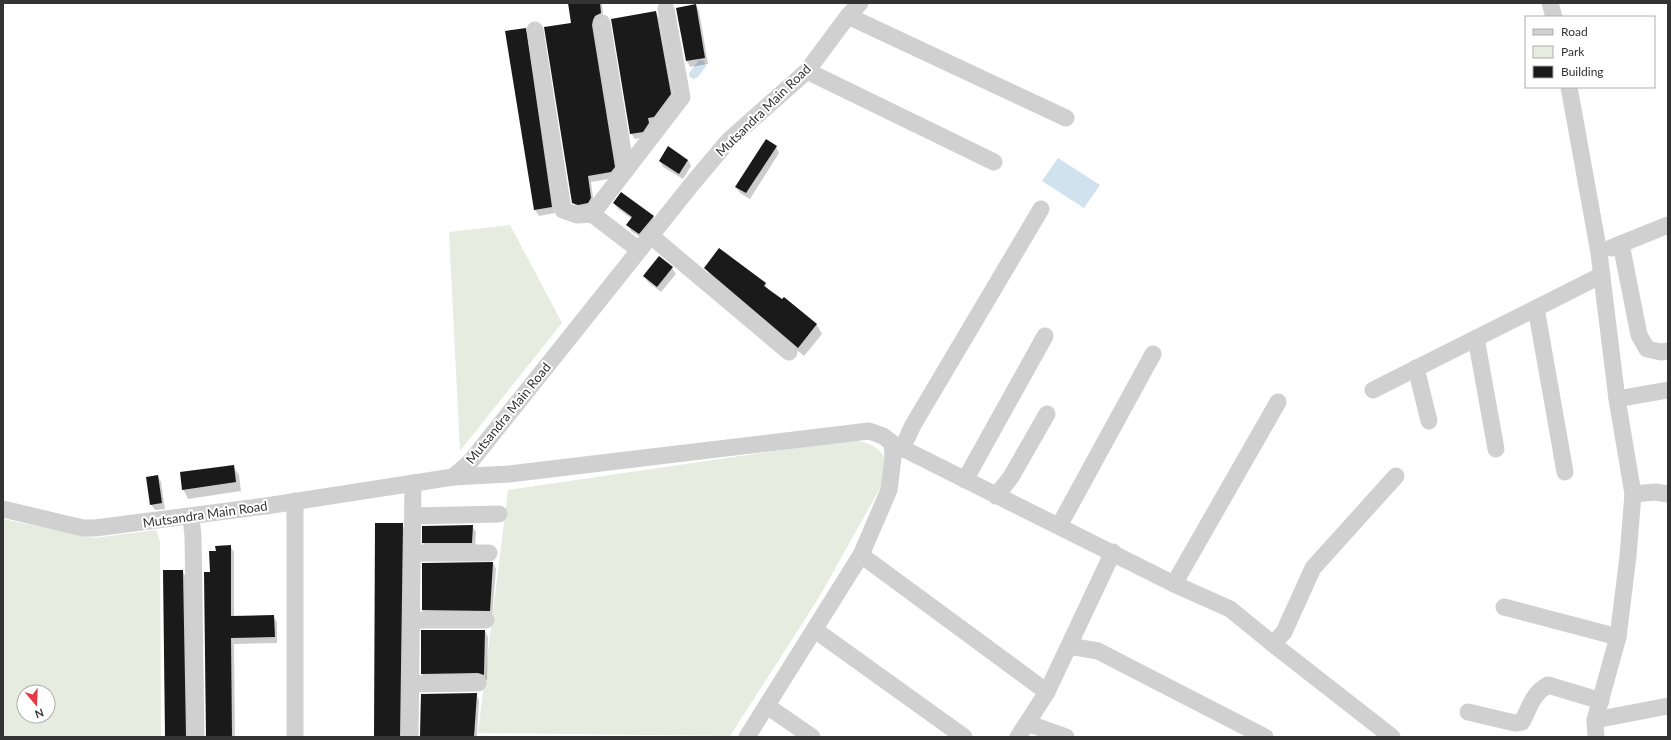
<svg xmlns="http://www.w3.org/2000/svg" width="1671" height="740" font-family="Lato,sans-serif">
  <rect width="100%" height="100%" fill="#fff"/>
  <g fill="#e6ecdf" fill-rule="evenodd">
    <polygon points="510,225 562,323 460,451 449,232"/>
    <path d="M849 440C863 440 885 447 886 464 886 470 884 477 883 483L818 599 730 736 478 733 508 490Z"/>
    <path d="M3 519 94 538 156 530 160 542 161 737H3ZM24 692H48V716H24Z"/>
  </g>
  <g fill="#cfe2ee">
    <polygon points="699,60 704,61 706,66 698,77 693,79 689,76 689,73"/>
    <polygon points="1058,158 1100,185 1084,208 1042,181"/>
  </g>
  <g fill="#0003">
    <polygon points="569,3 602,3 618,174 615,178 591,182 594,205 577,208 573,202 572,24"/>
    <polygon points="696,5 699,11 708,64 690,67 687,61 677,8"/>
    <polygon points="656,12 659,18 674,101 658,122 651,123 652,130 646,137 635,139 631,133"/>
    <polygon points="525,29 528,35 555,213 539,216 535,210"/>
    <polygon points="776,147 779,153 750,199 740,193 736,187"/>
    <polygon points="688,160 691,166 683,179 663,167 660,161"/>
    <polygon points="614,203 653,217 656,223 643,239 631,231 628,225 632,219 618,209"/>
    <polygon points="719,250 765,284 770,292 782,301 784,299 817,325 822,334 804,356 711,277 706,268"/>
    <polygon points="672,268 676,274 661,292 648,282 644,276"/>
    <polygon points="233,466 239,475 241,491 188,499 183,489"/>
    <polygon points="158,476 161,482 165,509 155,510 151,504"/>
    <polygon points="402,524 405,530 403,737 375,737"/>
    <polygon points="472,526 476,532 475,549 427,549 423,543"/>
    <polygon points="230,546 234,552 234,617 273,616 277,622 277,643 234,644 235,737 207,737 211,573 217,552"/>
    <polygon points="493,563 496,569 492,617 426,616 422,610"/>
    <polygon points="182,571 186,577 189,737 166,737"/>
    <polygon points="485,631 488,637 487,680 482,679 425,680 422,674"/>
    <polygon points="476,694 479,700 477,737 420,737 421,695"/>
  </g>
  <g fill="#1a1a1a">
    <polygon points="568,3 600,3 601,13 595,16 593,20 592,25 615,167 611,172 588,176 591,198 588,203 578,205 572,203 544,27 571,23"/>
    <polygon points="696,4 705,58 686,61 676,8"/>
    <polygon points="656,11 671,94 654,117 648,118 649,123 643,132 630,134 611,19"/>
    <polygon points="526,28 552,207 534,210 505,31"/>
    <polygon points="766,139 777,146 746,193 735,187"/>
    <polygon points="668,146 688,160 679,174 659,161"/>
    <polygon points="621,192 654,216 639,234 626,225 632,217 613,203"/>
    <polygon points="719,248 766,283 764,286 782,299 784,297 817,324 798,348 704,268"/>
    <polygon points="659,256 673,267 657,287 643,276"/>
    <polygon points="234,465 236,482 182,490 180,472"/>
    <polygon points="158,475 162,503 150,505 146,477"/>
    <polygon points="375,523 403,523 400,737 374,737"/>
    <polygon points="473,525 472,543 422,543 422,526"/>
    <polygon points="231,545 231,616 274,615 275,637 231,638 232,737 206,737 204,572 210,572 209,551 216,551 215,546"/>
    <polygon points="493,562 490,611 422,610 422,563"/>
    <polygon points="163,570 183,570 186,737 165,737"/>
    <polygon points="421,630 485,630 484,675 478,673 421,674"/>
    <polygon points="477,693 474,737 420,737 421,694"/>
  </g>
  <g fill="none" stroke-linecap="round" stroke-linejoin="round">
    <g stroke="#d0d0d0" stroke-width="17">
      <polyline points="1550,3 1554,17"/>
      <polyline points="848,16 1066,118"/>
      <polyline points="602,23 626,170"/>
      <polyline points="535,30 563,210 577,215 592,214 639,250"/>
      <polyline points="807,71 994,162"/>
      <polyline points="1569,87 1599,253 1617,399 1633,494 1628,556 1618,637 1595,720 1596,737"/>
      <polyline points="592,214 682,97 666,9"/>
      <polyline points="651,236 789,352"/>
      <polyline points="1621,244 1639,335 1647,349 1661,352 1668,351"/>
      <polyline points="1611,248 1668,225"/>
      <polyline points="1536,308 1565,472"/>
      <polyline points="1476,338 1496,449"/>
      <polyline points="1416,368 1429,421"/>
      <polyline points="1373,390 1602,275"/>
      <polyline points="1617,399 1668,390"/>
      <polyline points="892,443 1174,584 1230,609 1273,644 1392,737"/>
      <polyline points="902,449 913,425 1041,209"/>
      <polyline points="453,477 509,474 869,431 883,436 892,443 893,458 889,490 861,555 747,737"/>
      <polyline points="965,480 1045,336"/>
      <polyline points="1633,494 1655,492 1668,494"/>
      <polyline points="996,496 1011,477 1047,414"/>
      <polyline points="295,501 295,737"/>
      <polyline points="3,509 83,528 95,528 266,506 453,477 471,461 692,184 729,140 807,71 848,16 860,3"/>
      <polyline points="413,516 499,514"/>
      <polyline points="191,517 193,536 196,737"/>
      <polyline points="1059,526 1153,354"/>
      <polyline points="412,553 489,553"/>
      <polyline points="861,555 1047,692"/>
      <polyline points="1174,584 1278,402"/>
      <polyline points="1504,607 1618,637"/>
      <polyline points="411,620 486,620"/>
      <polyline points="815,630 964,737"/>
      <polyline points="1273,644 1284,632 1313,568 1396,476"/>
      <polyline points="1069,646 1098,651 1265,737"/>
      <polyline points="410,684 478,683"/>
      <polyline points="767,706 812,737"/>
      <path d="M1468 712 1515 723 1522 722C1530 707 1532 694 1548 685L1601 701"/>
      <polyline points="1595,720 1668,706"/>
      <polyline points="1027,723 1066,737"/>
      <polyline points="410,737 413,483"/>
      <polyline points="1018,737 1047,692 1113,552"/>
    </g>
  </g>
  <g text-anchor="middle" stroke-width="4" stroke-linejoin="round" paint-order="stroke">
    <g font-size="13" fill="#333" stroke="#fff">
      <text transform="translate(763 110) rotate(-44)" y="5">Mutsandra Main Road</text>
      <text transform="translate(508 413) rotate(-51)" y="5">Mutsandra Main Road</text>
      <text transform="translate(205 514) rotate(-8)" y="5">Mutsandra Main Road</text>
    </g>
  </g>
  <rect width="1671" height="740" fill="none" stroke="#333333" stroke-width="8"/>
  <rect x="1525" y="16" width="130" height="72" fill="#ffffff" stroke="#adadad"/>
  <rect x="1533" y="29" width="20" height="6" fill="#d0d0d0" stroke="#adadad"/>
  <text x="1561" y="36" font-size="12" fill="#333333">Road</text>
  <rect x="1533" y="46" width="20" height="12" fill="#e6ecdf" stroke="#adadad"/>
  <text x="1561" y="56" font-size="12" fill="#333333">Park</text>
  <rect x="1533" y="66" width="20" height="12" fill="#1a1a1a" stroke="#adadad"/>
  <text x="1561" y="76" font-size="12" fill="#333333">Building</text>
  <g transform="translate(36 704) rotate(161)"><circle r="19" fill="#ffffff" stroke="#adadad"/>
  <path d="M0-3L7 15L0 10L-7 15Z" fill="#e63946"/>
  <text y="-6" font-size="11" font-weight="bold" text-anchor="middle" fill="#333333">N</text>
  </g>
</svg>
